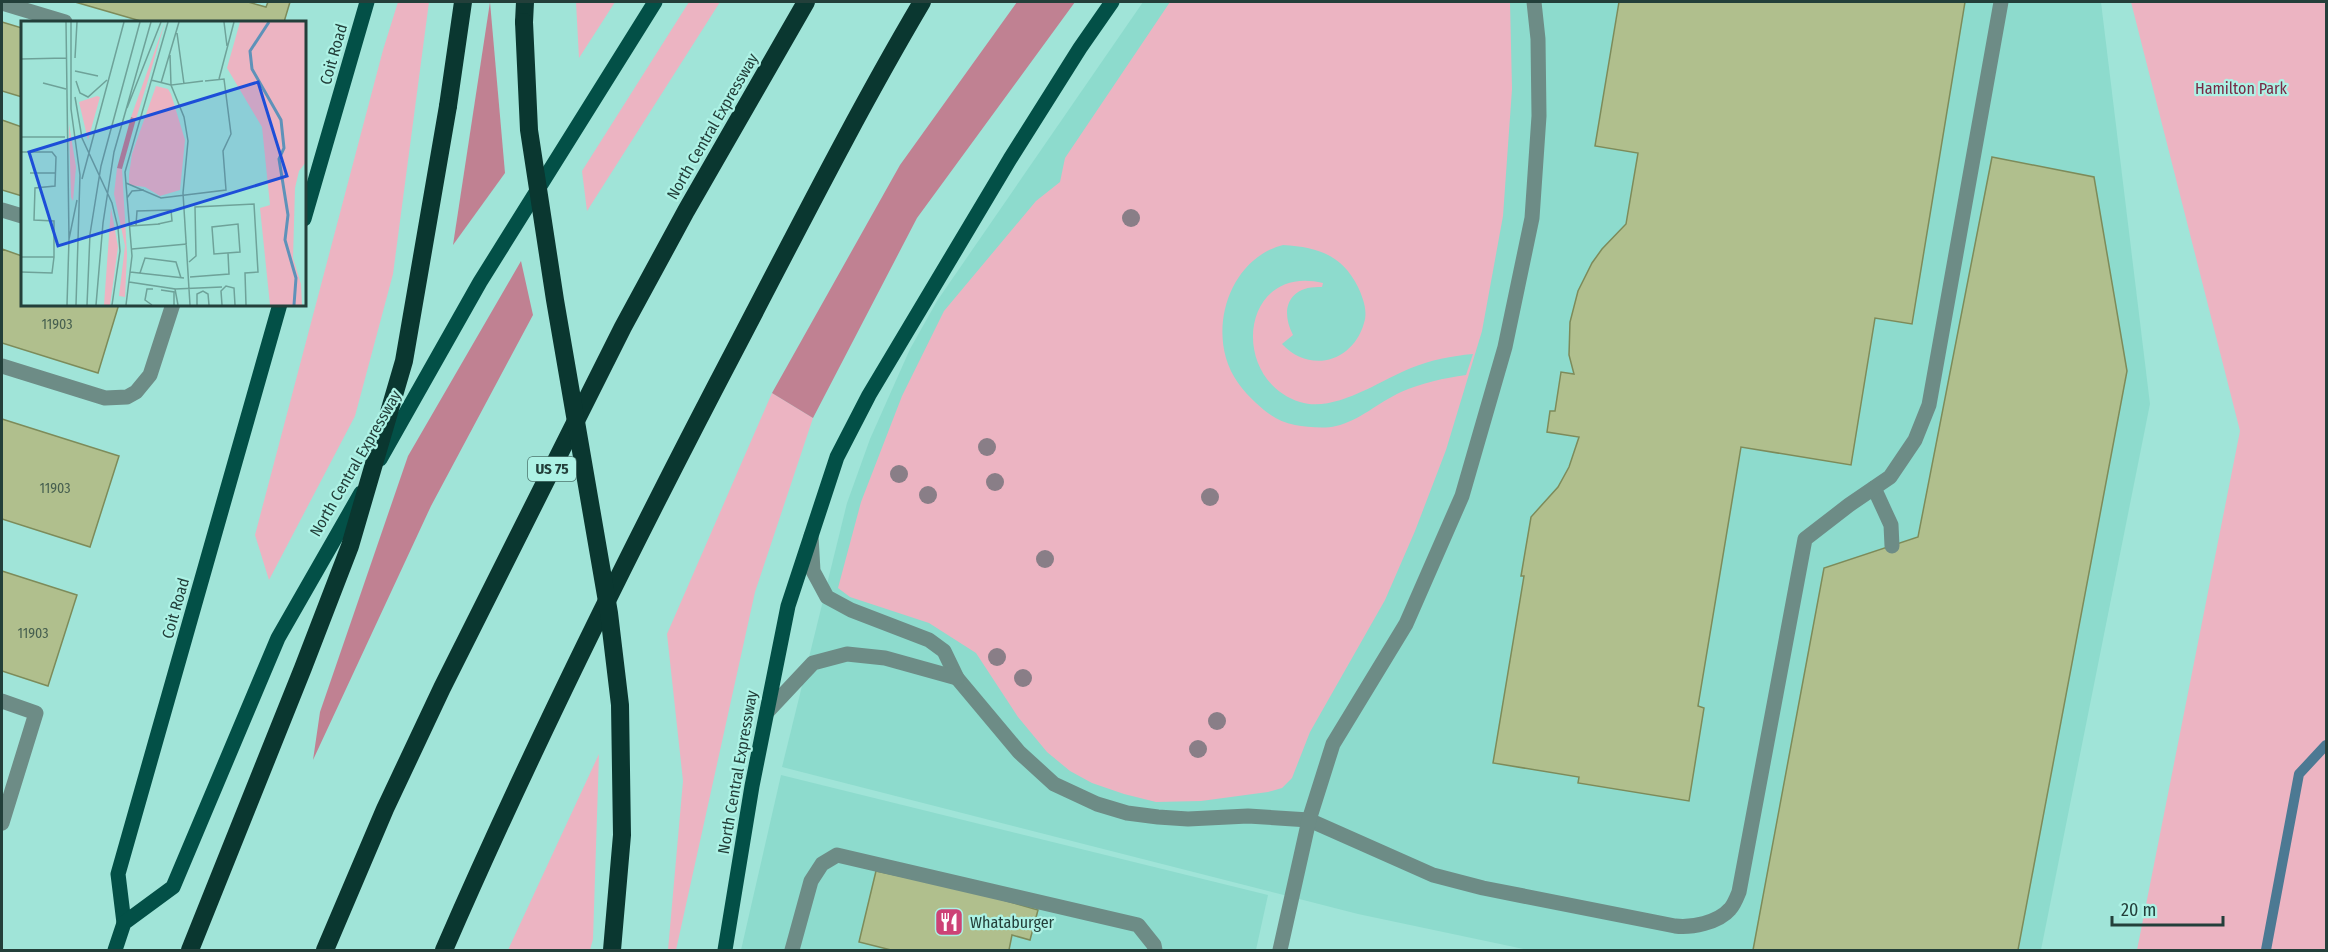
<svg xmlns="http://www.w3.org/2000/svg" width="2328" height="952" font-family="'Fira Sans Condensed',sans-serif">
  <rect width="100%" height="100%" fill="#a0e4d8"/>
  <g fill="#8ddbcd">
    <polygon points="1143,2 2101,2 2150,404 2041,950 1528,950 1358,914 782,767 847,503 870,439 910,349 937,301"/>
    <polygon points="781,775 1268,895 1256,950 741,950"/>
  </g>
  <g fill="#ecb4c2" fill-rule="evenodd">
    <polygon points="398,2 429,2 393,274 355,416 269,580 255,535 383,50"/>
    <polygon points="576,2 615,2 579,58"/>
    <polygon points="689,2 720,2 587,211 582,171"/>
    <path d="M1170 2H1510L1512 89 1503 216 1482 331 1446 450 1415 531 1385 600 1310 732 1292 778 1282 788 1268 792 1201 801 1156 802 1124 794 1092 783 1070 771 1047 752 1018 717 976 653 929 623 850 597 838 588 861 502 902 396 944 311 1036 201 1060 182 1065 158ZM1283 245C1318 247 1342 255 1358 287 1363 298 1368 311 1364 323 1353 362 1310 374 1282 344L1293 335C1279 308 1290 285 1322 287L1323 283C1241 263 1228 379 1300 402 1335 413 1379 381 1411 368 1431 360 1451 356 1473 354L1466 375C1444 378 1422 383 1401 392 1379 402 1359 421 1336 426 1325 429 1307 427 1295 425 1279 422 1268 414 1256 403 1243 391 1231 376 1226 358 1213 313 1236 257 1283 245Z"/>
    <polygon points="2131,2 2326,2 2326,950 2137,950 2240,431"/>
    <polygon points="772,393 813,418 755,592 676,950 668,950 683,781 667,634"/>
    <polygon points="599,754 593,939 590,950 508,950"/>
  </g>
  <g fill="#c08192">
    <polygon points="490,2 505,173 453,245"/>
    <polygon points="1017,2 1075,2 917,218 813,418 772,393 900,165"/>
    <polygon points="521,261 533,315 431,506 313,760 320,712 408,456"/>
  </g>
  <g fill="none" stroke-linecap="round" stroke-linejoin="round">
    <polyline stroke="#4c7993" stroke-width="10" points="2266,950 2299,774 2326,745"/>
  </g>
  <g fill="#b0bf8d" stroke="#7d8b5a" stroke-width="1.5">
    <polygon points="75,2 248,2 266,7 268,2 290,2 284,22 144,22"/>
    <polygon points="1619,2 1965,2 1912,324 1875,318 1851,465 1741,447 1698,706 1704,708 1689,801 1578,783 1579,777 1493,763 1524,576 1521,576 1531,517 1558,487 1569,467 1579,437 1547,432 1550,411 1555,411 1561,372 1574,374 1569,355 1570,322 1578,291 1592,263 1602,249 1626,224 1638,153 1595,146"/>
    <polygon points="2,22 22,28 22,97 2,91"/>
    <polygon points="2,120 22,127 22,196 2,190"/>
    <polygon points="1992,157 2094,177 2127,371 2018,950 1753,950 1824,568 1918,537"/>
    <polygon points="2,249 22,256 22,304 119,304 98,373 2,343"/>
    <polygon points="2,419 119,456 90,547 2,519"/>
    <polygon points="2,571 77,595 48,686 2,671"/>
    <polygon points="876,871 968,890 1038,910 1030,940 1012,935 1009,950 891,950 859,942"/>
  </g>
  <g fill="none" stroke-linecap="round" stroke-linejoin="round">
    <g stroke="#6d8c86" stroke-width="15">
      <polyline points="2,3 65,22"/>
      <polyline points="2,210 22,216"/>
      <polyline points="2,366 105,398 127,397 136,392 150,375 173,304"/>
      <polyline points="1874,488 1891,525 1892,546"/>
      <path d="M811 536 813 571 827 597 851 610 929 640 944 651 957 678 1019 752 1054 784 1097 804 1127 813 1158 817 1188 819 1248 816 1309 820 1433 875 1483 888 1675 926C1691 928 1718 923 1730 909 1734 905 1737 897 1739 892L1805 539 1849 505 1890 477 1915 440 1929 405 2001 2"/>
      <polyline points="2,701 36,713 2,823"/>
      <polyline points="767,712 813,663 847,654 885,658 957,678"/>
      <polyline points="792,950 811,881 822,864 837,855 1138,925 1154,945 1155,950"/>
      <polyline points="1280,950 1309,820 1333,744 1406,624 1462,496 1505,347 1532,218 1539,116 1538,39 1534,2"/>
    </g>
    <g stroke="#035047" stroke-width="15">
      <polyline points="304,219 367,2"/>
      <polyline points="380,459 480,282 655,2"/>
      <polyline points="124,923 118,874 280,304"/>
      <polyline points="115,950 124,923 173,887 278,638 361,493"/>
      <polyline points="725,950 752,786 788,606 837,457 869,395 1010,159 1080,48 1112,2"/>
    </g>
    <g stroke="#0a3730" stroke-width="18">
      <polyline points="524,22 525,2"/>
      <polyline points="448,106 463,2"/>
      <polyline points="325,950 385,809 442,688 623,327 686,211 806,2"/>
      <path d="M444 950C534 743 635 540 740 340 799 227 857 112 922 2"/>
    </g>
    <g stroke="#0a3730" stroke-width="18">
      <polyline points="524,22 529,130 555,300 609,613 620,705 622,835 612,950"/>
      <polyline points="190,950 303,668 350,546 404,361 448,106"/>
    </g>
  </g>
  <g fill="#897e87">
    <circle cx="1131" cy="218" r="9"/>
    <circle cx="987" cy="447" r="9"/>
    <circle cx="899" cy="474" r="9"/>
    <circle cx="995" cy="482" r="9"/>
    <circle cx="928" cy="495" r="9"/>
    <circle cx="1210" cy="497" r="9"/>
    <circle cx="1045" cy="559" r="9"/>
    <circle cx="997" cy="657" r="9"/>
    <circle cx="1023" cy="678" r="9"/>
    <circle cx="1217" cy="721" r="9"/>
    <circle cx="1198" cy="749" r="9"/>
  </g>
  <defs>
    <g id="restaurant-square" transform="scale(1.5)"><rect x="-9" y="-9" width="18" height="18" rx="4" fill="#cd4276" stroke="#adf2e5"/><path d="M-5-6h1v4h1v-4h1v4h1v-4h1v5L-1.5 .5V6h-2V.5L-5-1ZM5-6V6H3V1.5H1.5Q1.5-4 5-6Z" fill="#fff"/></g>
  </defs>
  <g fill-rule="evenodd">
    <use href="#restaurant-square" x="949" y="922"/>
  </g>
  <g text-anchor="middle" stroke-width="4.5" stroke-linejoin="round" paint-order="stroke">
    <g font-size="14" fill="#465f4f">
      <text x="57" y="329">11903</text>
      <text x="55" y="493">11903</text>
      <text x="33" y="638">11903</text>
    </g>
    <rect fill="#adf2e5" stroke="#4c756d" stroke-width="1.5" x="528" y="457" width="48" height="24" rx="4.5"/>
    <g font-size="15" font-weight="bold" fill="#233f3a">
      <text x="552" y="474">US 75</text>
    </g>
    <g font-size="16" fill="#233f3a" stroke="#adf2e5">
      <text transform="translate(333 54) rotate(-74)" y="6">Coit Road</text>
      <text transform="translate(712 126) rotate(-60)" y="6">North Central Expressway</text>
      <text transform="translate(355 463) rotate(-60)" y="6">North Central Expressway</text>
      <text transform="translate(175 608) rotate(-74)" y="6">Coit Road</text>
      <text transform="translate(737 772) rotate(-80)" y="6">North Central Expressway</text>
    </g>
    <g font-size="16" fill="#772a45" stroke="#adf2e5">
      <text x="2241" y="94">Hamilton Park</text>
    </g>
    <g font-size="16" fill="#233f3a" stroke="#adf2e5" text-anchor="start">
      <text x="970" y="928">Whataburger</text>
    </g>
  </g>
  <g transform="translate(21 21)">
    <rect width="285" height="285" fill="#a0e4d8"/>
    <path d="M144 1 128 56 115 98 110 96ZM219 1H285V141L278 150 274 167 272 237 280 263 281 284H249L239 187 249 184 241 106 206 47ZM135 65 147 68 150 73 164 119 159 169 139 175 124 166 108 164V154L111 133ZM76 75 79 76 67 119 58 81ZM48 103 55 146 52 180 50 176ZM96 147 101 148 106 233 104 276 98 275 104 225 93 173ZM90 187 97 226 89 284H83Z" fill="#ecb4c2"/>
    <path d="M110 96 115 98 101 148 96 147Z" fill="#c08192"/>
    <path fill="none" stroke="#5e92b9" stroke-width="3" d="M248 1 229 30 231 48 260 99 263 127 258 138 267 194 264 219 275 257 273 284"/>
    <path fill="none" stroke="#6ea299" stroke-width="1.5" d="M45 1 48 218M50 1V88L59 154 55 284M203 1 206 25M156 12 163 63M54 37 56 1M0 38 45 37M54 50 77 55M198 58 213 1M130 59 150 64 149 34M55 60 59 72 67 76 86 59M22 62 45 68M140 62 158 1M54 76 61 117 91 182 97 207 99 230 91 284M106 87 140 1M0 116H44M0 131H31L35 136 34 165 14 167 13 199 33 200V236H0M9 152H35M61 158 103 1M105 162 140 177 205 169 202 130 210 113 203 58 184 60M106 177 111 170 123 169M217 203 219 231 193 233 191 206ZM115 204 116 190 150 189 151 200 137 203M109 205 139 203M111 228 166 223M168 241 175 235 174 186 233 183 237 251 224 252 225 284M0 251 31 252 33 236M109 251 163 257M119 252 124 237 155 241 160 257M169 256 208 253 207 232M108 261 154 268 157 284M154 268 201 266M140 269 153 271V284M46 284 48 218 56 179M66 284 69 213 80 145 119 1M75 284 82 202 93 131 130 1M105 284 111 235 104 151 147 1M131 284 124 279 126 268H132M169 284 162 172 167 120 163 96 150 64 182 60M176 284V273L182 270 187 273 188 284M201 284 200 270 205 265 213 267 214 284"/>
    <path fill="#1d4ed8" fill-opacity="0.15" stroke="#1d4ed8" stroke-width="3" d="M237 61 266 155 37 225 8 131Z"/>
    <rect width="285" height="285" fill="none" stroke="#233f3a" stroke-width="3"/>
  </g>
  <rect width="2328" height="952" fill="none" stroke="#233f3a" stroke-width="6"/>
  <path d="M2112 916v9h111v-9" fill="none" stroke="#233f3a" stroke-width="3"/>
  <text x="2121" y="916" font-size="18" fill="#233f3a" stroke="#adf2e5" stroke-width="4.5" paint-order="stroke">20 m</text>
</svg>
